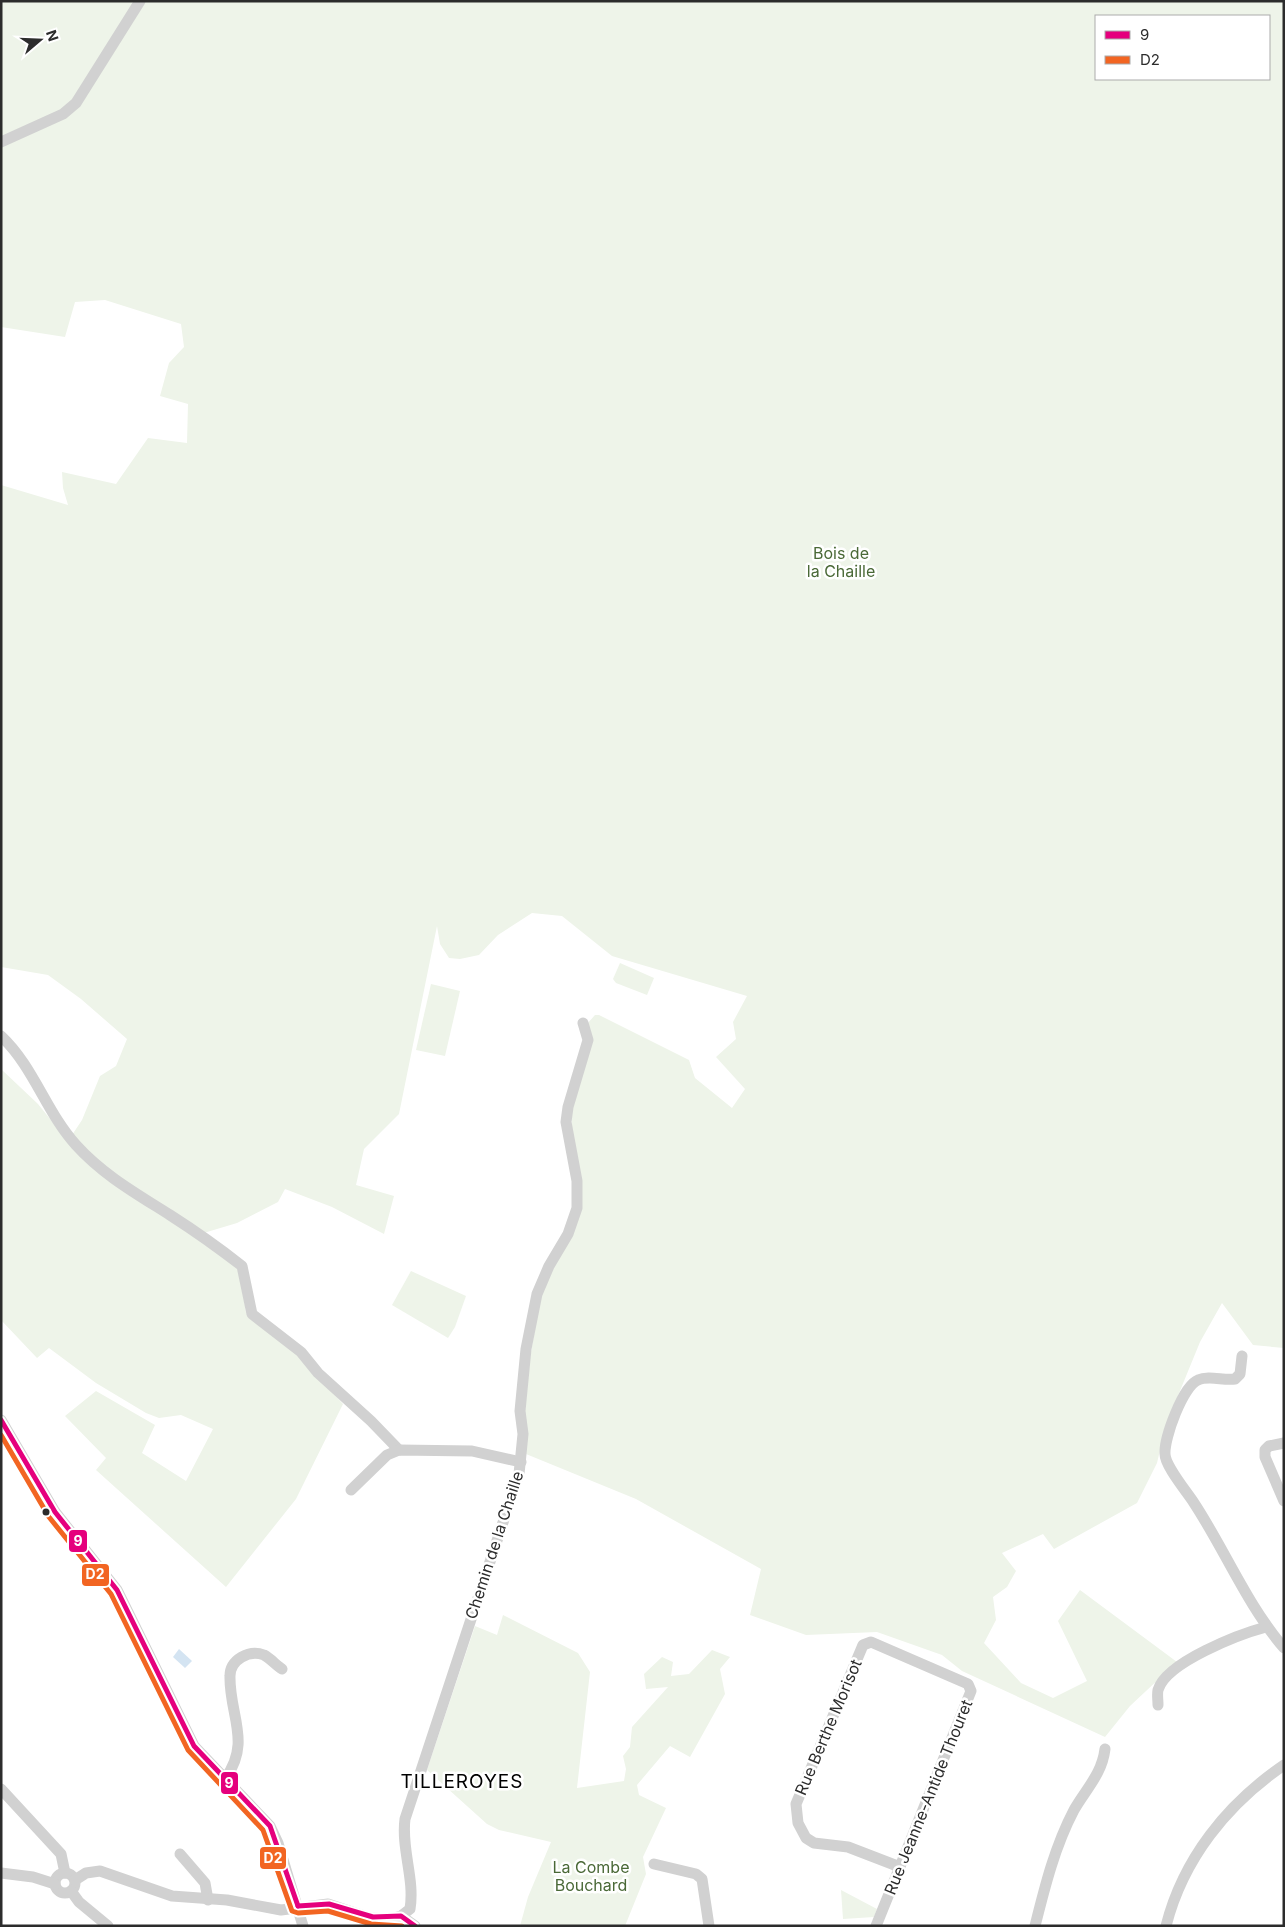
<svg xmlns="http://www.w3.org/2000/svg" width="1285" height="1927" font-family="Inter,sans-serif">
  <rect width="100%" height="100%" fill="#fff"/>
  <g fill="#eef4e9" fill-rule="evenodd">
    <path d="M1 1H1284V1348L1253 1345 1222 1303 1200 1342 1166 1425 1157 1463 1137 1503 1054 1549 1043 1534 1002 1553 1016 1571 1007 1587 993 1597 996 1620 984 1643 1021 1683 1053 1698 1087 1681 1058 1621 1080 1590 1177 1662 1130 1706 1105 1737 962 1671 942 1655 877 1632 806 1635 750 1615 761 1569 636 1499 526 1454 525 1410 530 1358 541 1294 576 1223 571 1107 587 1024 595 1015H599L689 1060 695 1078 732 1108 745 1089 716 1057 736 1039 733 1022 747 996 612 956 562 916 532 913 498 935 479 955 460 959 449 958 440 944 437 926 399 1114 364 1149 356 1185 394 1196 384 1234 332 1207 285 1189 278 1202 237 1223 197 1235 240 1268 246 1313 297 1354 343 1404 296 1499 226 1587 96 1470 106 1458 65 1416 96 1391 155 1425 142 1453 186 1481 213 1429 181 1415 159 1418 146 1413 96 1383 49 1348 37 1358 1 1320V1069L38 1104 68 1141 82 1120 100 1076 116 1066 127 1039 81 999 48 975 1 967V485L68 505 63 488 62 472 116 484 148 438 187 443 188 404 160 396 169 363 184 347 181 324 105 300 75 302 65 337 1 327ZM1096 16H1269V79H1096Z"/>
    <polygon points="620,963 654,978 647,995 616,983 613,979"/>
    <polygon points="431,984 460,991 445,1056 416,1050"/>
    <polygon points="411,1271 466,1296 455,1327 448,1338 392,1305"/>
    <polygon points="503,1615 578,1653 590,1672 577,1788 624,1781 626,1769 623,1756 630,1747 632,1727 668,1687 646,1689 644,1674 662,1657 673,1662 671,1676 689,1674 712,1650 730,1657 720,1669 725,1694 690,1757 670,1746 637,1785 639,1795 666,1808 643,1857 646,1874 625,1926 520,1926 528,1897 551,1842 499,1830 487,1824 427,1770 475,1626 497,1635"/>
    <polygon points="841,1890 877,1909 874,1917 843,1919"/>
  </g>
  <polygon fill="#d4e4f2" points="179,1649 192,1661 185,1668 173,1657"/>
  <g fill="none" stroke-linecap="round" stroke-linejoin="round">
    <g stroke="#d1d1d1" stroke-width="11">
      <polyline points="1,142 63,114 76,103 140,1"/>
      <path d="M1 1036C34 1067 46 1112 76 1145 103 1175 137 1194 170 1215 195 1231 219 1248 242 1266L252 1314 301 1352 318 1373 371 1421 399 1450"/>
      <path d="M1242 1356 1240 1374 1235 1379C1224 1381 1209 1375 1198 1380 1183 1386 1164 1438 1165 1454 1165 1466 1187 1492 1194 1503 1225 1550 1247 1605 1284 1648"/>
      <polyline points="1,1420 55,1512 117,1590 194,1746 270,1826 278,1843 303,1926"/>
      <polyline points="1284,1443 1269,1446 1265,1450 1265,1457 1284,1501"/>
      <polyline points="351,1490 387,1455 399,1450 472,1451 521,1462"/>
      <path d="M1158 1705C1158 1700 1157 1694 1158 1690 1166 1662 1240 1634 1266 1627"/>
      <path d="M225 1779C252 1742 229 1715 230 1676 230 1660 249 1649 264 1655 270 1658 276 1665 282 1669"/>
      <polyline points="1,1789 61,1854 65,1873"/>
      <polyline points="180,1854 205,1883 208,1900"/>
      <polyline points="654,1864 696,1874 702,1879 709,1926"/>
      <circle cx="65" cy="1883" r="10"/>
      <polyline points="1,1873 33,1877 55,1884"/>
      <polyline points="75,1880 86,1873 100,1871 172,1896 227,1900 281,1910 328,1904 370,1918 391,1919 401,1916 415,1926"/>
      <polyline points="71,1891 79,1902 108,1926"/>
      <path d="M401 1916 410 1909C415 1879 401 1849 405 1819L519 1474 523 1434 520 1411 526 1349 537 1294 549 1266 568 1234 577 1208V1181L566 1122 568 1107 588 1040 583 1023"/>
      <polyline points="876,1926 971,1691 968,1684 871,1642 863,1645 796,1804 798,1823 806,1838 814,1843 848,1847 900,1867"/>
      <path d="M1035 1926C1045 1886 1055 1846 1074 1810 1086 1789 1102 1774 1105 1749"/>
      <path d="M1166 1926C1183 1859 1227 1804 1284 1765"/>
    </g>
    <g stroke="#fff" stroke-width="9">
      <g id="bus-1">
        <polyline points="1,1420 55,1512 117,1590 194,1746 270,1826 298,1906"/>
        <polyline points="298,1906 329,1904 373,1917 401,1916 415,1926"/>
      </g>
    </g>
    <g stroke="#fff" stroke-width="9">
      <polyline id="bus-2" points="1,1435 49,1517 111,1594 188,1750 263,1830 292,1911 298,1913 328,1911 371,1924 402,1926"/>
    </g>
    <use href="#bus-1" stroke="#e5007d" stroke-width="5"/>
    <use href="#bus-2" stroke="#f26522" stroke-width="5"/>
  </g>
  <circle fill="#2c2c2c" stroke="#fff" stroke-width="2" cx="46" cy="1512" r="4.5"/>
  <g text-anchor="middle" stroke-width="5" stroke-linejoin="round" paint-order="stroke">
    <g font-size="16" fill="#4a6937" stroke="#fff">
      <text x="841" y="559">Bois de<tspan x="841" dy="18">la Chaille</tspan></text>
      <text x="591" y="1873">La Combe<tspan x="591" dy="18">Bouchard</tspan></text>
    </g>
    <g font-size="16" fill="#2c2c2c" stroke="#fff">
      <text transform="translate(494 1545) rotate(-72)" y="6">Chemin de la Chaille</text>
      <text transform="translate(828 1727) rotate(-67)" y="6">Rue Berthe Morisot</text>
      <text transform="translate(928 1797) rotate(-68)" y="6">Rue Jeanne-Antide Thouret</text>
    </g>
    <g font-size="19" letter-spacing="1" fill="#000" stroke="#fff">
      <text x="462" y="1788">TILLEROYES</text>
    </g>
  </g>
  <g stroke="#fff" stroke-width="2">
    <rect x="68" y="1529" width="20" height="24" rx="5" fill="#e5007d"/>
    <rect x="81" y="1563" width="29" height="24" rx="5" fill="#f26522"/>
    <rect x="220" y="1771" width="19" height="24" rx="5" fill="#e5007d"/>
    <rect x="259" y="1846" width="28" height="24" rx="5" fill="#f26522"/>
  </g>
  <g font-size="14" text-anchor="middle" font-weight="bold" fill="#fff">
    <text x="78" y="1546">9</text>
    <text x="95" y="1579">D2</text>
    <text x="229" y="1788">9</text>
    <text x="273" y="1863">D2</text>
  </g>
  <rect width="1285" height="1927" fill="none" stroke="#2c2c2c" stroke-width="5"/>
  <rect x="1095" y="15" width="175" height="65" fill="#ffffff" stroke="#ababab"/>
  <rect x="1105" y="31" width="25" height="8" fill="#e5007d" stroke="#ababab"/>
  <text x="1140" y="40" font-size="15" fill="#2c2c2c">9</text>
  <rect x="1105" y="56" width="25" height="8" fill="#f26522" stroke="#ababab"/>
  <text x="1140" y="65" font-size="15" fill="#2c2c2c">D2</text>
  <g transform="translate(40 40) rotate(71)" stroke="#ffffff" stroke-width="4" paint-order="stroke">
  <path d="M0-4L9 19L0 12L-9 19Z" fill="#2c2c2c"/>
  <text y="-8" font-size="14" font-weight="bold" text-anchor="middle" fill="#2c2c2c">N</text>
  </g>
</svg>
